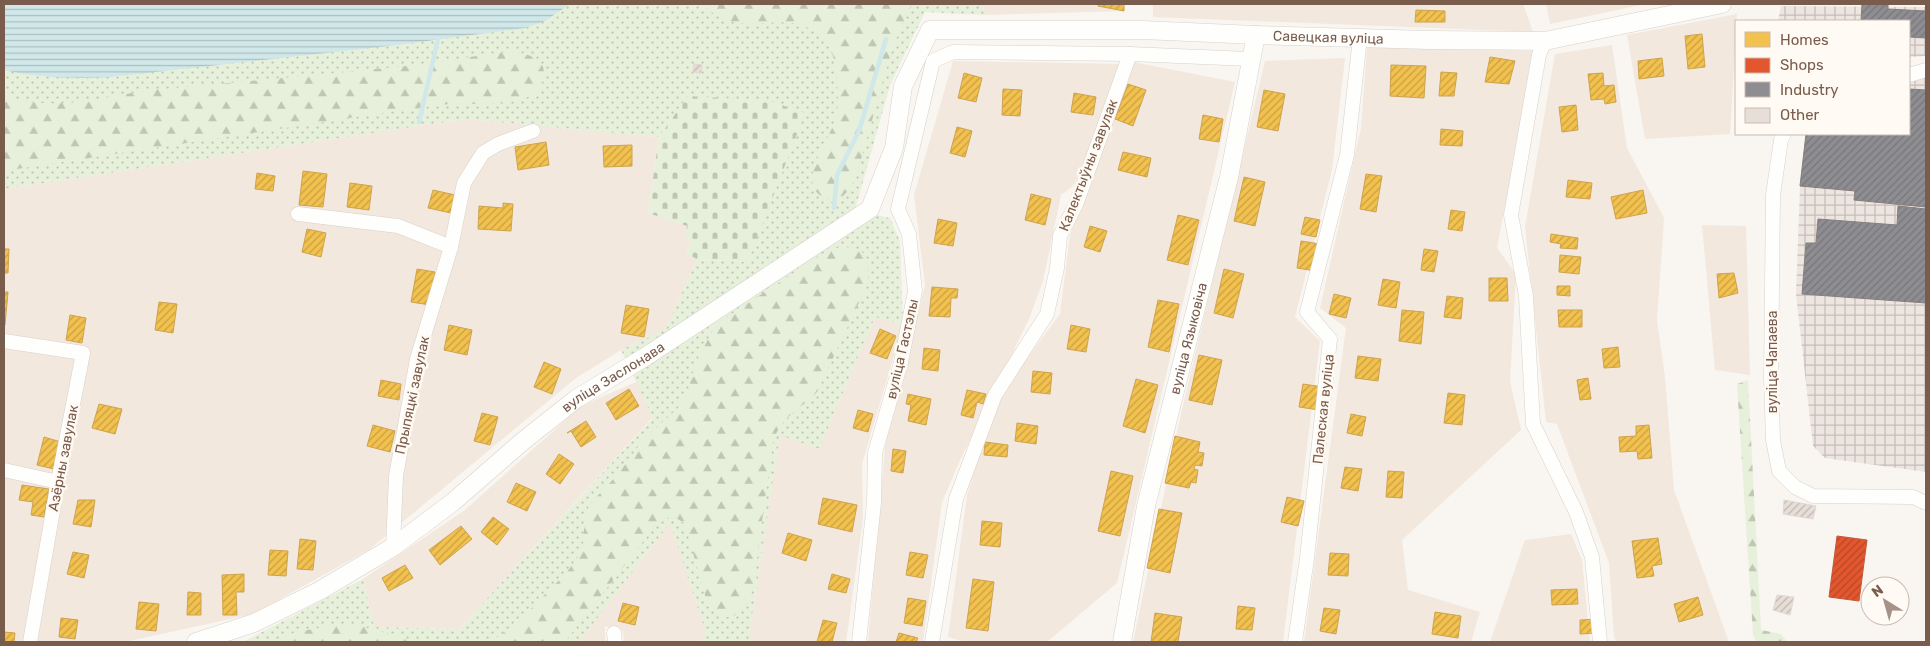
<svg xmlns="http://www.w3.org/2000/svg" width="1930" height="646" font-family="Rubik,sans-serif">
  <defs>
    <pattern id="industrial-grid" width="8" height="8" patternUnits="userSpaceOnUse" patternTransform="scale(1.25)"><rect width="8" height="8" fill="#ede5e0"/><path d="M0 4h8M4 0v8" fill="none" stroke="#c5bdb8"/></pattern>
    <pattern id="grass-dots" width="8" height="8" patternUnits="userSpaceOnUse" patternTransform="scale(1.25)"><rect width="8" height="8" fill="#e7f0db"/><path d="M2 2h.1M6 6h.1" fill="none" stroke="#c0c6b4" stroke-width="1.8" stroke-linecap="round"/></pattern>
    <pattern id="forest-firs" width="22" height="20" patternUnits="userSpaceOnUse" patternTransform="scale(1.25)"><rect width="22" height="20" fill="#e7f0db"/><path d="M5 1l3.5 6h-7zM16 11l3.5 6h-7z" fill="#c0c6b4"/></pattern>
    <pattern id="cemetery-stones" width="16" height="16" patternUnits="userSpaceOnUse" patternTransform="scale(1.25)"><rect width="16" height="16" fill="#e7f0db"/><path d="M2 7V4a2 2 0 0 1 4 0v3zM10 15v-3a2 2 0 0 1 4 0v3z" fill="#c0c6b4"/></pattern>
    <pattern id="water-rules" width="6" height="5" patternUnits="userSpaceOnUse" patternTransform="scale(1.25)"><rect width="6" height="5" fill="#d0e8ea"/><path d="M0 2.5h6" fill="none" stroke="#aebfc0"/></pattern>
    <pattern id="homes-hatch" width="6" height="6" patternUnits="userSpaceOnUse" patternTransform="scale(1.25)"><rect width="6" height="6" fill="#f2c14e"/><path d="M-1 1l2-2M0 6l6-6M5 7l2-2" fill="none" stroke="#c9a043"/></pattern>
    <pattern id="shops-hatch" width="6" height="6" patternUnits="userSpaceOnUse" patternTransform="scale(1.25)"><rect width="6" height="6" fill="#e4572e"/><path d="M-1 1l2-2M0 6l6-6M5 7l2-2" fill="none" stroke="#b44828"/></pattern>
    <pattern id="industry-hatch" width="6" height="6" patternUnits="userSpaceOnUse" patternTransform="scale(1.25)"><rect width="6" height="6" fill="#8d8d92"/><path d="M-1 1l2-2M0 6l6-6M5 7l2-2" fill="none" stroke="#787679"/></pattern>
    <pattern id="building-hatch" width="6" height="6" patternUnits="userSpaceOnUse" patternTransform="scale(1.25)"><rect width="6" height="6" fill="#e6ded7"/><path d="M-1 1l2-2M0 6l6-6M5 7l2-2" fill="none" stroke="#bfb7b1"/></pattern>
  </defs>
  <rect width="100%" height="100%" fill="#f9f5f0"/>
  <g fill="#f2e8de">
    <polygon points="983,4 1124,4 1124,11 984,15"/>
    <polygon points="1153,4 1523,4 1533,32 1153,17"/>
    <polygon points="1546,4 1646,4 1550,24"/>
    <polygon points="1737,14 1730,134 1645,139 1627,35"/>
    <polygon points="1612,45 1627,148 1664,218 1657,320 1665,377 1674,490 1729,642 1617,642 1614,637 1609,563 1557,424 1546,422 1525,227 1555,54"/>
    <polygon points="1367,47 1534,51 1497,248 1516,274 1510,381 1521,430 1402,540 1408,590 1480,612 1471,642 1304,642 1346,328 1320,308 1361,128"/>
    <polygon points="1345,58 1332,170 1295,317 1320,341 1283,642 1133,642 1180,418 1265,61"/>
    <polygon points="953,61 1122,64 1074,185 1061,195 1043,281 1029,319 960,460 942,502 923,642 868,642 885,447 925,285 914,195"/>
    <polygon points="1133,62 1235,82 1117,583 1047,642 965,642 948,637 967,495 996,400 1060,314 1070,235"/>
    <polygon points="465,119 659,137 648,213 688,226 691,242 686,254 697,259 666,329 621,350 576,378 370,549 253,614 125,642 4,642 4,189"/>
    <polygon points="1702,225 1746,226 1750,375 1715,370"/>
    <polygon points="875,317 903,325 862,464 863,519 846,642 748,642 780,434 819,449"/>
    <polygon points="636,382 653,417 459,629 374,627 363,579 465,510 581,406"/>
    <polygon points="670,523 707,633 702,642 624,642 623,632 605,626 605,642 579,642"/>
    <polygon points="1571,534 1582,560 1590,642 1490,642 1525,540"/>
  </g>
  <g fill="url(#industrial-grid)">
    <polygon points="1781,6 1926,7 1926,56 1909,57 1909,21 1778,21"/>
    <polygon points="1926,77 1926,472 1825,458 1813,446 1796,294 1800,186 1806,134 1909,134 1909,83"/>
  </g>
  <polygon fill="url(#grass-dots)" points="4,4 983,4 984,15 925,12 890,85 855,210 890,218 900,241 903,325 875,317 819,449 780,435 748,642 702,642 706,633 670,523 579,642 243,642 363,579 374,627 459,629 653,418 621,350 666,329 697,259 745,262 688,96 659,137 465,119 4,189"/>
  <g fill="url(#forest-firs)">
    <path d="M702 4H912L893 46 856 177C852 185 849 192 840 198 836 201 831 200 826 198 792 186 831 138 836 118 840 103 837 64 831 50 828 44 823 39 819 35 790 11 763 30 731 21 719 18 711 12 702 4Z"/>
    <path d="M515 51C524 54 537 56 542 65 545 70 544 78 542 83 531 111 471 102 449 104 431 106 413 109 395 111L4 171V95C56 114 101 96 153 90 241 82 329 74 417 65 450 61 482 54 515 51Z"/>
    <path d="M840 247C870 246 872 263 866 288L817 392C800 410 780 417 773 442 768 475 764 508 759 542 757 559 756 578 751 595 743 617 724 626 708 606L685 524C669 510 660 521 649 534L565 642H488L501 635 517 623 567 572 577 558 583 545 585 515 589 505 619 473 643 440 678 408 687 393 696 362 712 332 724 319 827 251Z"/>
    <polygon points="1748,380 1761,630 1781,634 1787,642 1756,642 1753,635 1737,384"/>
    <polygon points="336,625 360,626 419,642 269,642 296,632"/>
  </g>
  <polygon fill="url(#cemetery-stones)" points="688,96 770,101 805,113 748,262 697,259 686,254 691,242 685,236 687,226 648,213 659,137"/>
  <path fill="url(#water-rules)" d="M4 4H570L545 21 525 28 389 46 111 77C75 79 39 78 4 70Z"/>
  <g fill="url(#homes-hatch)" stroke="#cea34e">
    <polygon points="1098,4 1124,4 1124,11 1098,6"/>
    <polygon points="1416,10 1445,11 1445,22 1415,22"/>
    <polygon points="1702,34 1705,67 1688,69 1685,36"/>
    <polygon points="1490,57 1515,61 1509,84 1485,82"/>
    <polygon points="1662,58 1664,76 1639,79 1638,61"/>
    <polygon points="1391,65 1426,66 1424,98 1390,96"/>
    <polygon points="1441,72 1457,73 1454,96 1439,96"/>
    <polygon points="964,73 982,78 976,102 958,98"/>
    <polygon points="1603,73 1604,86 1614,85 1616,102 1605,104 1604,99 1591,100 1588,74"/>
    <polygon points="1128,84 1146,90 1133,126 1115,119"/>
    <polygon points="1003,89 1022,90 1020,116 1002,115"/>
    <polygon points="1264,90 1285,94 1278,131 1257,127"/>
    <polygon points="1074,93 1096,97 1093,115 1071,112"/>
    <polygon points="1576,105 1578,130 1562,132 1559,107"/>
    <polygon points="1203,115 1223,119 1219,142 1199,139"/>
    <polygon points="957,127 972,131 965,157 950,153"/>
    <polygon points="1441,129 1463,131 1462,146 1440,145"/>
    <polygon points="546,142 549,165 518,170 515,147"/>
    <polygon points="632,145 632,166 604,167 603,146"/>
    <polygon points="1123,152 1151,158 1147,177 1118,170"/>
    <polygon points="303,171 327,174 323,207 299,205"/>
    <polygon points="257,173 275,176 273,191 255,189"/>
    <polygon points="1366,174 1382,176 1376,212 1360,209"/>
    <polygon points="1244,177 1265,182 1255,226 1234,221"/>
    <polygon points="1568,180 1592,183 1590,199 1566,197"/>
    <polygon points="350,183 372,186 369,210 347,207"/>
    <polygon points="433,190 455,195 451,213 428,208"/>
    <polygon points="1643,190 1647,213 1616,219 1611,197"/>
    <polygon points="1031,194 1051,199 1045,225 1025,220"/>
    <polygon points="503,203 513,204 511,231 478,229 479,206 503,208"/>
    <polygon points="1451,210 1465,212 1462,231 1448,229"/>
    <polygon points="1178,215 1199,220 1188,265 1167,260"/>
    <polygon points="1305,217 1320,220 1316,237 1301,234"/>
    <polygon points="938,219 957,223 953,246 934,243"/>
    <polygon points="1090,226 1107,231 1100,252 1084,247"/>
    <polygon points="307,229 326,233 321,257 302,252"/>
    <polygon points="1551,234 1578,238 1577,249 1560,248 1561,244 1550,242"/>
    <polygon points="1301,241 1320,244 1315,271 1297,268"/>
    <polygon points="4,249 9,249 8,273 4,273"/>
    <polygon points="1424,249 1438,251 1434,272 1421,270"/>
    <polygon points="1560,255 1581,257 1579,274 1559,272"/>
    <polygon points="417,269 435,272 430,305 411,302"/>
    <polygon points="1224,269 1244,274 1233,318 1214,313"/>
    <polygon points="1734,273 1738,293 1719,298 1717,274"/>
    <polygon points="1489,278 1507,278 1508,301 1489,301"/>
    <polygon points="1383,279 1400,282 1396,308 1378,305"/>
    <polygon points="1557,286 1570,286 1570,296 1557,295"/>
    <polygon points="932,287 958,289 957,298 951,298 950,317 929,316"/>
    <polygon points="4,292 8,292 5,325 4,325"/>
    <polygon points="1334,294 1351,298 1346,318 1329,314"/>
    <polygon points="1447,296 1463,298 1461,319 1444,317"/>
    <polygon points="1158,300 1179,304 1169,352 1148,347"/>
    <polygon points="159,302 177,304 173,333 155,330"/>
    <polygon points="626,305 649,309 644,337 621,333"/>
    <polygon points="1402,310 1424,312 1421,344 1399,341"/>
    <polygon points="1558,310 1582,310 1582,327 1559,327"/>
    <polygon points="70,315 86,318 82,343 66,340"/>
    <polygon points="449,325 472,330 467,355 444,350"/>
    <polygon points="1071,325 1090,329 1086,352 1067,349"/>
    <polygon points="880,329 896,336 887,359 870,353"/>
    <polygon points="1618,347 1620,367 1604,368 1602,349"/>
    <polygon points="924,348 940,350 938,371 922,369"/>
    <polygon points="1199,355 1222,360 1212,405 1189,400"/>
    <polygon points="1358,356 1381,359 1378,381 1355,378"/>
    <polygon points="544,362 561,369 552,394 534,387"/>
    <polygon points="1033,371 1052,373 1050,394 1031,392"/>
    <polygon points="1588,378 1591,399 1580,400 1577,380"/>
    <polygon points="1136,379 1158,385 1145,433 1123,426"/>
    <polygon points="381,380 401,384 399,400 378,396"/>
    <polygon points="1303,384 1323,387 1319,410 1299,407"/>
    <polygon points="629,389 639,406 616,420 606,403"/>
    <polygon points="967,390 986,394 983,404 977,402 973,418 961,415"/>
    <polygon points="1448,393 1465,395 1462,425 1444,423"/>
    <polygon points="908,394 931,399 926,425 908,421 911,405 906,404"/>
    <polygon points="99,404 122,409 115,434 92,428"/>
    <polygon points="858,410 873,414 868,432 853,428"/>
    <polygon points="482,413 498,417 490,445 474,441"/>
    <polygon points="1351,414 1366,417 1362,436 1347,433"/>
    <polygon points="586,421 596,437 581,447 571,431 567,433"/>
    <polygon points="1017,423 1038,426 1036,444 1015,441"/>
    <polygon points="373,425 395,431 390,452 367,446"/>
    <polygon points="1649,425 1652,458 1638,459 1637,451 1620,452 1619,437 1636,436 1636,426"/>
    <polygon points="1175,436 1200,442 1198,452 1204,453 1202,466 1195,465 1194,469 1198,470 1196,483 1191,482 1189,488 1165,483"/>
    <polygon points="44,437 61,442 54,469 37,465"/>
    <polygon points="985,442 1008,445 1007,457 984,455"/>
    <polygon points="893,449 906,451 903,473 891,471"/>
    <polygon points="559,454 574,464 560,484 546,474"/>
    <polygon points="1345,467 1362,469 1358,491 1341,488"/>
    <polygon points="1111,471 1133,476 1120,536 1098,531"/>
    <polygon points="1388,471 1404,472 1402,498 1386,497"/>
    <polygon points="516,483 536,492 527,511 507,502"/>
    <polygon points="22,485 49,489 44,517 31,515 33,502 19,500"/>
    <polygon points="1287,497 1304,501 1298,526 1281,522"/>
    <polygon points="823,498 857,505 852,532 818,524"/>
    <polygon points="78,500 95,500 91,527 73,524"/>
    <polygon points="1159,509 1182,513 1170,573 1147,568"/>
    <polygon points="493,517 509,529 497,545 481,532"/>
    <polygon points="982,521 1002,523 1000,547 980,545"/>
    <polygon points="461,526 472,539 440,565 429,550"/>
    <polygon points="788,533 812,540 806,561 782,553"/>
    <polygon points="1658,538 1662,564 1652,566 1654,576 1637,578 1632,541"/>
    <polygon points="300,539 316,541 313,570 297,569"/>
    <polygon points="270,550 288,551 286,576 268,575"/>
    <polygon points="73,552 89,555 84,578 67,574"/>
    <polygon points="910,552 928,555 923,578 906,575"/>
    <polygon points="1330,553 1349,554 1348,576 1328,575"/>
    <polygon points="405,565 413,578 389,591 382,578"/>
    <polygon points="244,574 244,592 236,592 237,615 223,615 222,575"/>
    <polygon points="832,574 850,579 846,593 828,589"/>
    <polygon points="973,579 994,582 988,631 966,628"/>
    <polygon points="1577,589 1578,604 1552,605 1551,590"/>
    <polygon points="188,592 201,593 201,615 187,615"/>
    <polygon points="1698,597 1703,615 1679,622 1674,604"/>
    <polygon points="908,598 926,601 922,626 904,623"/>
    <polygon points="139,602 159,604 156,631 136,629"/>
    <polygon points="623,603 639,607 635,625 618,621"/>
    <polygon points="1238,606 1255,608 1252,630 1236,629"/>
    <polygon points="1324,608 1340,610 1336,634 1320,631"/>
    <polygon points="1435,612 1461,616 1458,638 1432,634"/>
    <polygon points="1155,613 1182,617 1178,642 1151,642"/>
    <polygon points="61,618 78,620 75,639 59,637"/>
    <polygon points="1598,619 1598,633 1580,634 1580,620"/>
    <polygon points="823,620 837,623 832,642 817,642"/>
    <polygon points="4,632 15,633 14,642 4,642"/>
    <polygon points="899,633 918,638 916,642 896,642"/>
  </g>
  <polygon fill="url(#shops-hatch)" stroke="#c45837" points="1837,536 1867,540 1859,601 1829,597"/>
  <g fill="url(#industry-hatch)" stroke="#877e7d">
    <polygon points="1862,4 1888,5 1888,9 1926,11 1926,38 1909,37 1909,21 1861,21"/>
    <polygon points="1909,89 1926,90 1926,207 1854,200 1855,191 1800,186 1806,134 1909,134"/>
    <polygon points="1898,206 1926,209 1926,303 1802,294 1806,243 1816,243 1818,219 1897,225"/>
  </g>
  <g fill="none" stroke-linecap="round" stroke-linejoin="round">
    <g stroke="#d0e8ea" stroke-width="4.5">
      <polyline points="419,122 438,39"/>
      <polyline points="834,208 837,175 859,131 886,39"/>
    </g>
  </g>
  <g fill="url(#building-hatch)" stroke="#e2d8d2">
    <polygon points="694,64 702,65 701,73 693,72"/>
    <polygon points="1784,500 1816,506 1813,519 1783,514"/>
    <polygon points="1777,595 1794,597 1790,615 1773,610"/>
  </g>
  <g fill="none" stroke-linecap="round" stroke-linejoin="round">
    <g stroke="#d7d1cb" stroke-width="15">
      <g id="minor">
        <polyline points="1545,41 1539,55 1511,215 1526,296 1533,424 1576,512 1592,557 1600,642"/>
        <polyline points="1909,75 1926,70"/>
        <polyline points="1784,134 1781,140 1773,195 1771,377 1773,440 1779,471 1795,487 1813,496 1913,497 1926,503"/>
        <polyline points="298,214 398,226 451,247 417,359 396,476 393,547"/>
        <polyline points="451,247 464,183 483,153 498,144 533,131"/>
        <polyline points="4,341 83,353 58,482 30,642"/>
        <polyline points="4,470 58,482"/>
        <polyline points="614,633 615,642"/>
        <polyline points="859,642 874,503 875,453 901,362 915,291 909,234 898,209 933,61 953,52 1130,54 1250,59"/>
        <polyline points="932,642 956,499 995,395 1047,314 1057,268 1060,236 1077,202 1130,54"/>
        <polyline points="1295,642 1307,558 1330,339 1307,312 1347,155 1360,38"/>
      </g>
    </g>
    <g stroke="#d7d1cb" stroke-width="19">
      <g id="tertiary">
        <path id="s1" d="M196 642 254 623 319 591 393 547 453 502 523 441 576 399 645 357 870 209 894 148 903 86 930 30H1142L1256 35 1430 40 1545 41 1722 4"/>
        <path id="s2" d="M1122 642 1146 506 1229 177 1256 35"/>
      </g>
    </g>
    <use href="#minor" stroke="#fefefd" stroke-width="14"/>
    <use href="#tertiary" stroke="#fefefd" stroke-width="18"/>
  </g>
  <g text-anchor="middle" stroke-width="5" stroke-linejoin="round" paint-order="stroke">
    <g font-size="14" fill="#7a5c4d" stroke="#fffaf3">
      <text dy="5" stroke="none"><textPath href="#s1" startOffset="1394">Савецкая вуліца</textPath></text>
      <text transform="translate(1088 165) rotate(-69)" y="5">Калектыўны завулак</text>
      <text dy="5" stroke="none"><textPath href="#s2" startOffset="311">вуліца Языковіча</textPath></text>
      <text transform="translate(902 349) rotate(-77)" y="5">вуліца Гастэлы</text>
      <text transform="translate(1772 362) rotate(-90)" y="5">вуліца Чапаева</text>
      <text dy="5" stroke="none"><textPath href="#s1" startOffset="498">вуліца Заслонава</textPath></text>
      <text transform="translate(412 395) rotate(-78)" y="5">Прыпяцкі завулак</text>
      <text transform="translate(1323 409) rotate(-84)" y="5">Палеская вуліца</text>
      <text transform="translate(63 458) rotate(-79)" y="5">Азёрны завулак</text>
    </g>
  </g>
  <rect width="1930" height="646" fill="none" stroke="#7a5c4d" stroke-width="10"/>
  <rect x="1735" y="20" width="175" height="115" fill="#fffaf3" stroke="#cabbb1"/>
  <rect x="1745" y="32" width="25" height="15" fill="#f2c14e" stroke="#cabbb1"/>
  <text x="1780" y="45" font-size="15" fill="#7a5c4d">Homes</text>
  <rect x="1745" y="58" width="25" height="15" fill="#e4572e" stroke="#cabbb1"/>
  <text x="1780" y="70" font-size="15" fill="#7a5c4d">Shops</text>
  <rect x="1745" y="82" width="25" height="15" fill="#8d8d92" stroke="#cabbb1"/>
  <text x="1780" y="95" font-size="15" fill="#7a5c4d">Industry</text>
  <rect x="1745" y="108" width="25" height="15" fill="#e6ded7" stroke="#cabbb1"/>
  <text x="1780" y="120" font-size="15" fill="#7a5c4d">Other</text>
  <g transform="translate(1885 601) rotate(323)"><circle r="24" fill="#fffaf3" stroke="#cabbb1"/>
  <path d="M0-4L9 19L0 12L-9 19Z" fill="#a69286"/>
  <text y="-8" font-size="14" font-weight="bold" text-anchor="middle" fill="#7a5c4d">N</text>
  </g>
</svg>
